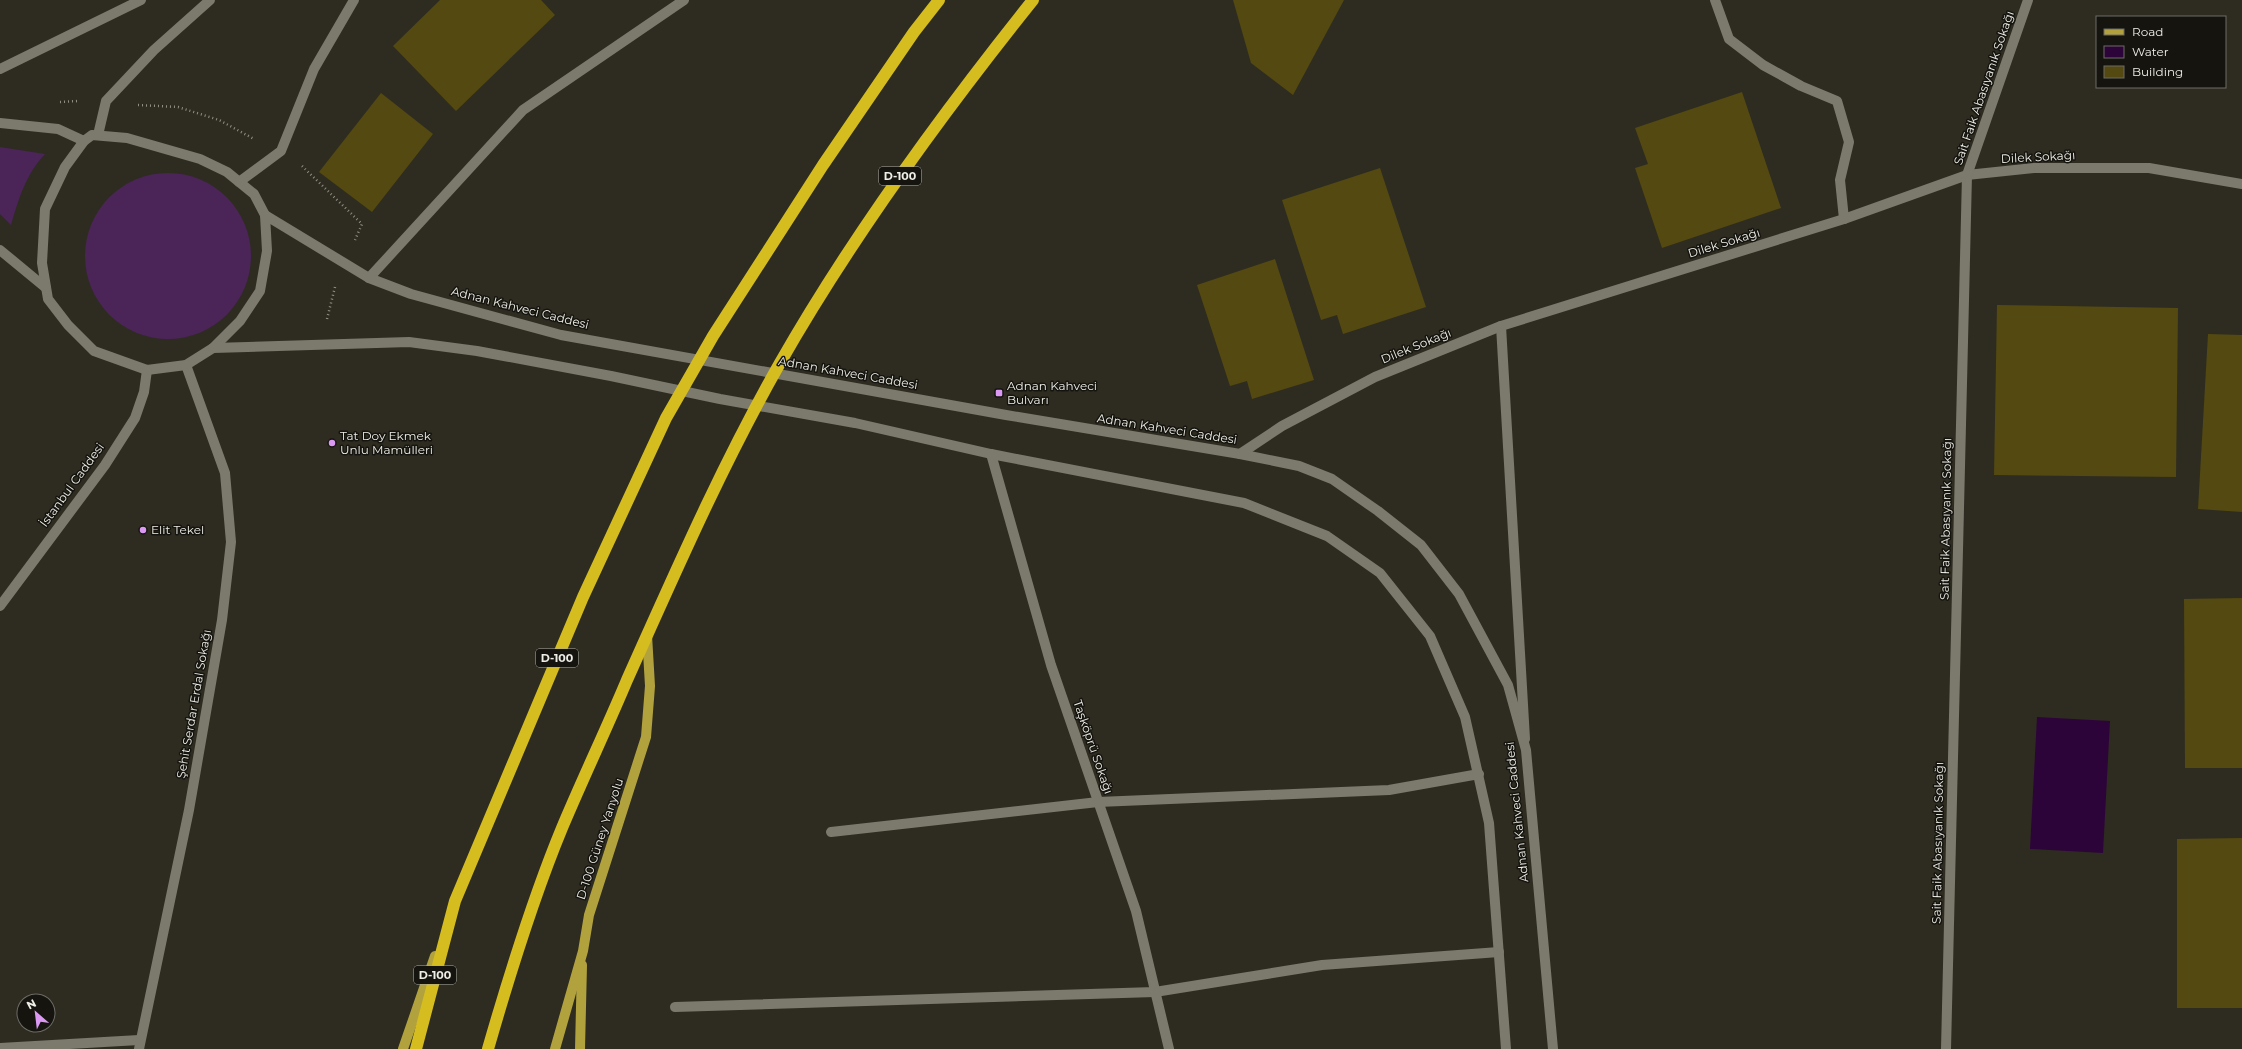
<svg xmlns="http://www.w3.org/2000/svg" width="2242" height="1049" font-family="Montserrat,sans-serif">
  <rect width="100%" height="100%" fill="#2e2c21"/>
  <g fill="#4b2458">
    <path d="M0 147 45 154C26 174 19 198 11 225L0 214Z"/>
    <circle cx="168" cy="256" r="83"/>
  </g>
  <polygon fill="#2d0439" points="2037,717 2110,721 2103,853 2030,849"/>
  <g fill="#534911">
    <polygon points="440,0 541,0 555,15 456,111 393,46"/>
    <polygon points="1233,0 1344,0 1293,95 1251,63"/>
    <polygon points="1742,92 1781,208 1662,248 1635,168 1648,164 1635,128"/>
    <polygon points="381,93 433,134 372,212 319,172"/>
    <polygon points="1380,168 1426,307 1343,334 1337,315 1321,320 1282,200"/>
    <polygon points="1275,259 1314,380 1252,399 1247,381 1230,386 1197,285"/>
    <polygon points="1997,305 2178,308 2176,477 1994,475"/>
    <polygon points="2208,334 2242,335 2242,512 2198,509"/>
    <polygon points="2242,598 2242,768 2185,768 2184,599"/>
    <polygon points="2242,838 2242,1008 2177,1008 2177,839"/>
  </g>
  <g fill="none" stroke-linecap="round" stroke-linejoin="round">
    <g stroke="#918f86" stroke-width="2.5" stroke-dasharray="1 3" stroke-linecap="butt">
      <polyline points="60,102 79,101"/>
      <polyline points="138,105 178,107 219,120 254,139"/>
      <polyline points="302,166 362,224 355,240"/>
      <polyline points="327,319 335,287"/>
    </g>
    <g stroke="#7c7a6d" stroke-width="10">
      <polyline points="831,832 1098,802 1389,790 1479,774"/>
      <polyline points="675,1007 1155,992 1322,965 1499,952"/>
    </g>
    <g stroke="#7c7a6d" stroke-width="10">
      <polyline points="1715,0 1729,39 1763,65 1801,86 1837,101 1849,142 1840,180 1844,219"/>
      <polyline points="369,278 523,110 684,0"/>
      <polyline points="1501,326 1525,739"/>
      <polyline points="991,454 1051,665 1136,911 1169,1049"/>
      <polyline points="1240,454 1282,426 1375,377 1501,326 1844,219 1967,175 2034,168 2149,168 2242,184"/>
      <polyline points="0,1048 139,1040"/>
      <polyline points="1946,1049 1967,175 2028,0"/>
    </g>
    <g stroke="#7c7a6d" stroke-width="10">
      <polyline points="0,69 141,0"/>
      <polyline points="0,123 58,129 84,141"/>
      <polygon points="92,135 127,138 200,159 227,172 254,194 265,215 267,251 260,291 240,321 213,348 186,365 147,370 94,351 68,325 48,299 42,263 45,209 65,167 84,141"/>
      <polyline points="98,135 106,101 154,50 210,0"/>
      <polyline points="239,182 281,151 314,69 354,0"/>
      <polyline points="265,215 369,278 411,294 561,335 1006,415 1240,454 1299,466 1332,479 1378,511 1421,545 1459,594 1508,685 1526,750 1553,1049"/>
      <polyline points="0,250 46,288"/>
      <polyline points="213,348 409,342 477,351 611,376 720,399 855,423 991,454 1244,503 1327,536 1380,573 1430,636 1465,717 1489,823 1506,1049"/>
      <polyline points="0,606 105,465 135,418 144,392 147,370"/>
      <polyline points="139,1049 189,810 222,620 231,542 225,473 186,365"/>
    </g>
    <g stroke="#b2a23e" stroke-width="10">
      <polyline points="403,1049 435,956"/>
      <polyline points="555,1049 583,951 589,915 646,737 650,686 647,635"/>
      <polyline points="580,1049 582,965"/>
    </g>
    <g stroke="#d6bd1f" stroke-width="12">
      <polyline points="416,1049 455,901 583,597 666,418 713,336 823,165 914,32 939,0"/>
      <path d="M488 1049C509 976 533 898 562 828 583 778 606 730 627 680 675 573 722 465 780 363 853 235 941 115 1033 0"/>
    </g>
  </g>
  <g fill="#dc99f4" stroke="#15140f" stroke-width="1.5">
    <rect x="995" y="389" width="8" height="8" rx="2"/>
    <circle cx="332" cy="443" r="4"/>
    <circle cx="143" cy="530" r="4"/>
  </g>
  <g text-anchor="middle" stroke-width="3" stroke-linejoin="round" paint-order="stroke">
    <g fill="#15140f" stroke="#aeada6" stroke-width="1">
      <rect x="879" y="167" width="42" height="18" rx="3"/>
      <rect x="536" y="649" width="42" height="18" rx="3"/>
      <rect x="414" y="966" width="42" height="18" rx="3"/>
    </g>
    <g font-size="11" font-weight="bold" fill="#efeee6">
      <text x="900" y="180">D-100</text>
      <text x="557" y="662">D-100</text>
      <text x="435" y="979">D-100</text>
    </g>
    <g font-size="12" fill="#efeee6" stroke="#15140f">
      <text transform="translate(1984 88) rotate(-71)" y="4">Sait Faik Abasıyanık Sokağı</text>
      <text transform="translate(2038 157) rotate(-3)" y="4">Dilek Sokağı</text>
      <text transform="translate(1724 243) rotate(-17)" y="4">Dilek Sokağı</text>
      <text transform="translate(520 308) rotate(14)" y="4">Adnan Kahveci Caddesi</text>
      <text transform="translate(1416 346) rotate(-22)" y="4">Dilek Sokağı</text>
      <text transform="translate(848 373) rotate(10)" y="4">Adnan Kahveci Caddesi</text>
      <text transform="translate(1167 429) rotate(9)" y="4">Adnan Kahveci Caddesi</text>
      <text transform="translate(72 485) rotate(-54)" y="4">İstanbul Caddesi</text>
      <text transform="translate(1946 519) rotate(-89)" y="4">Sait Faik Abasıyanık Sokağı</text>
      <text transform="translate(194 704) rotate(-80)" y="4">Şehit Serdar Erdal Sokağı</text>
      <text transform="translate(1093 747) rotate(71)" y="4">Taşköprü Sokağı</text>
      <text transform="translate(1517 812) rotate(-96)" y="4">Adnan Kahveci Caddesi</text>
      <text transform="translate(600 839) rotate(-72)" y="4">D-100 Güney Yanyolu</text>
      <text transform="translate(1938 843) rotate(-89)" y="4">Sait Faik Abasıyanık Sokağı</text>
    </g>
    <g font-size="12" fill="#efeee6" stroke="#15140f" text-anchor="start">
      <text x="1007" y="390">Adnan Kahveci<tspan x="1007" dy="14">Bulvarı</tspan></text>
      <text x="340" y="440">Tat Doy Ekmek<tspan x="340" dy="14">Unlu Mamülleri</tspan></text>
      <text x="151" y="534">Elit Tekel</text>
    </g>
  </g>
  <rect x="2096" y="16" width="130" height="72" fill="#15140f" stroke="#6c6b65"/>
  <rect x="2104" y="29" width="20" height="6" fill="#b2a23e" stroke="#6c6b65"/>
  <text x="2132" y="36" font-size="12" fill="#efeee6">Road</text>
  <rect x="2104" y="46" width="20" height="12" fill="#2d0439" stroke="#6c6b65"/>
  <text x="2132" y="56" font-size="12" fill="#efeee6">Water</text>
  <rect x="2104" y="66" width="20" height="12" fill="#534911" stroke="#6c6b65"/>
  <text x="2132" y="76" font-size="12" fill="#efeee6">Building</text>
  <g transform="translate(36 1013) rotate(332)"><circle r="19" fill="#15140f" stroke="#6c6b65"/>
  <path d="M0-3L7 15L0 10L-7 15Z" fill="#dc99f4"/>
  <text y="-6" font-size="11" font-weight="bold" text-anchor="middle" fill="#efeee6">N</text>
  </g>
</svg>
